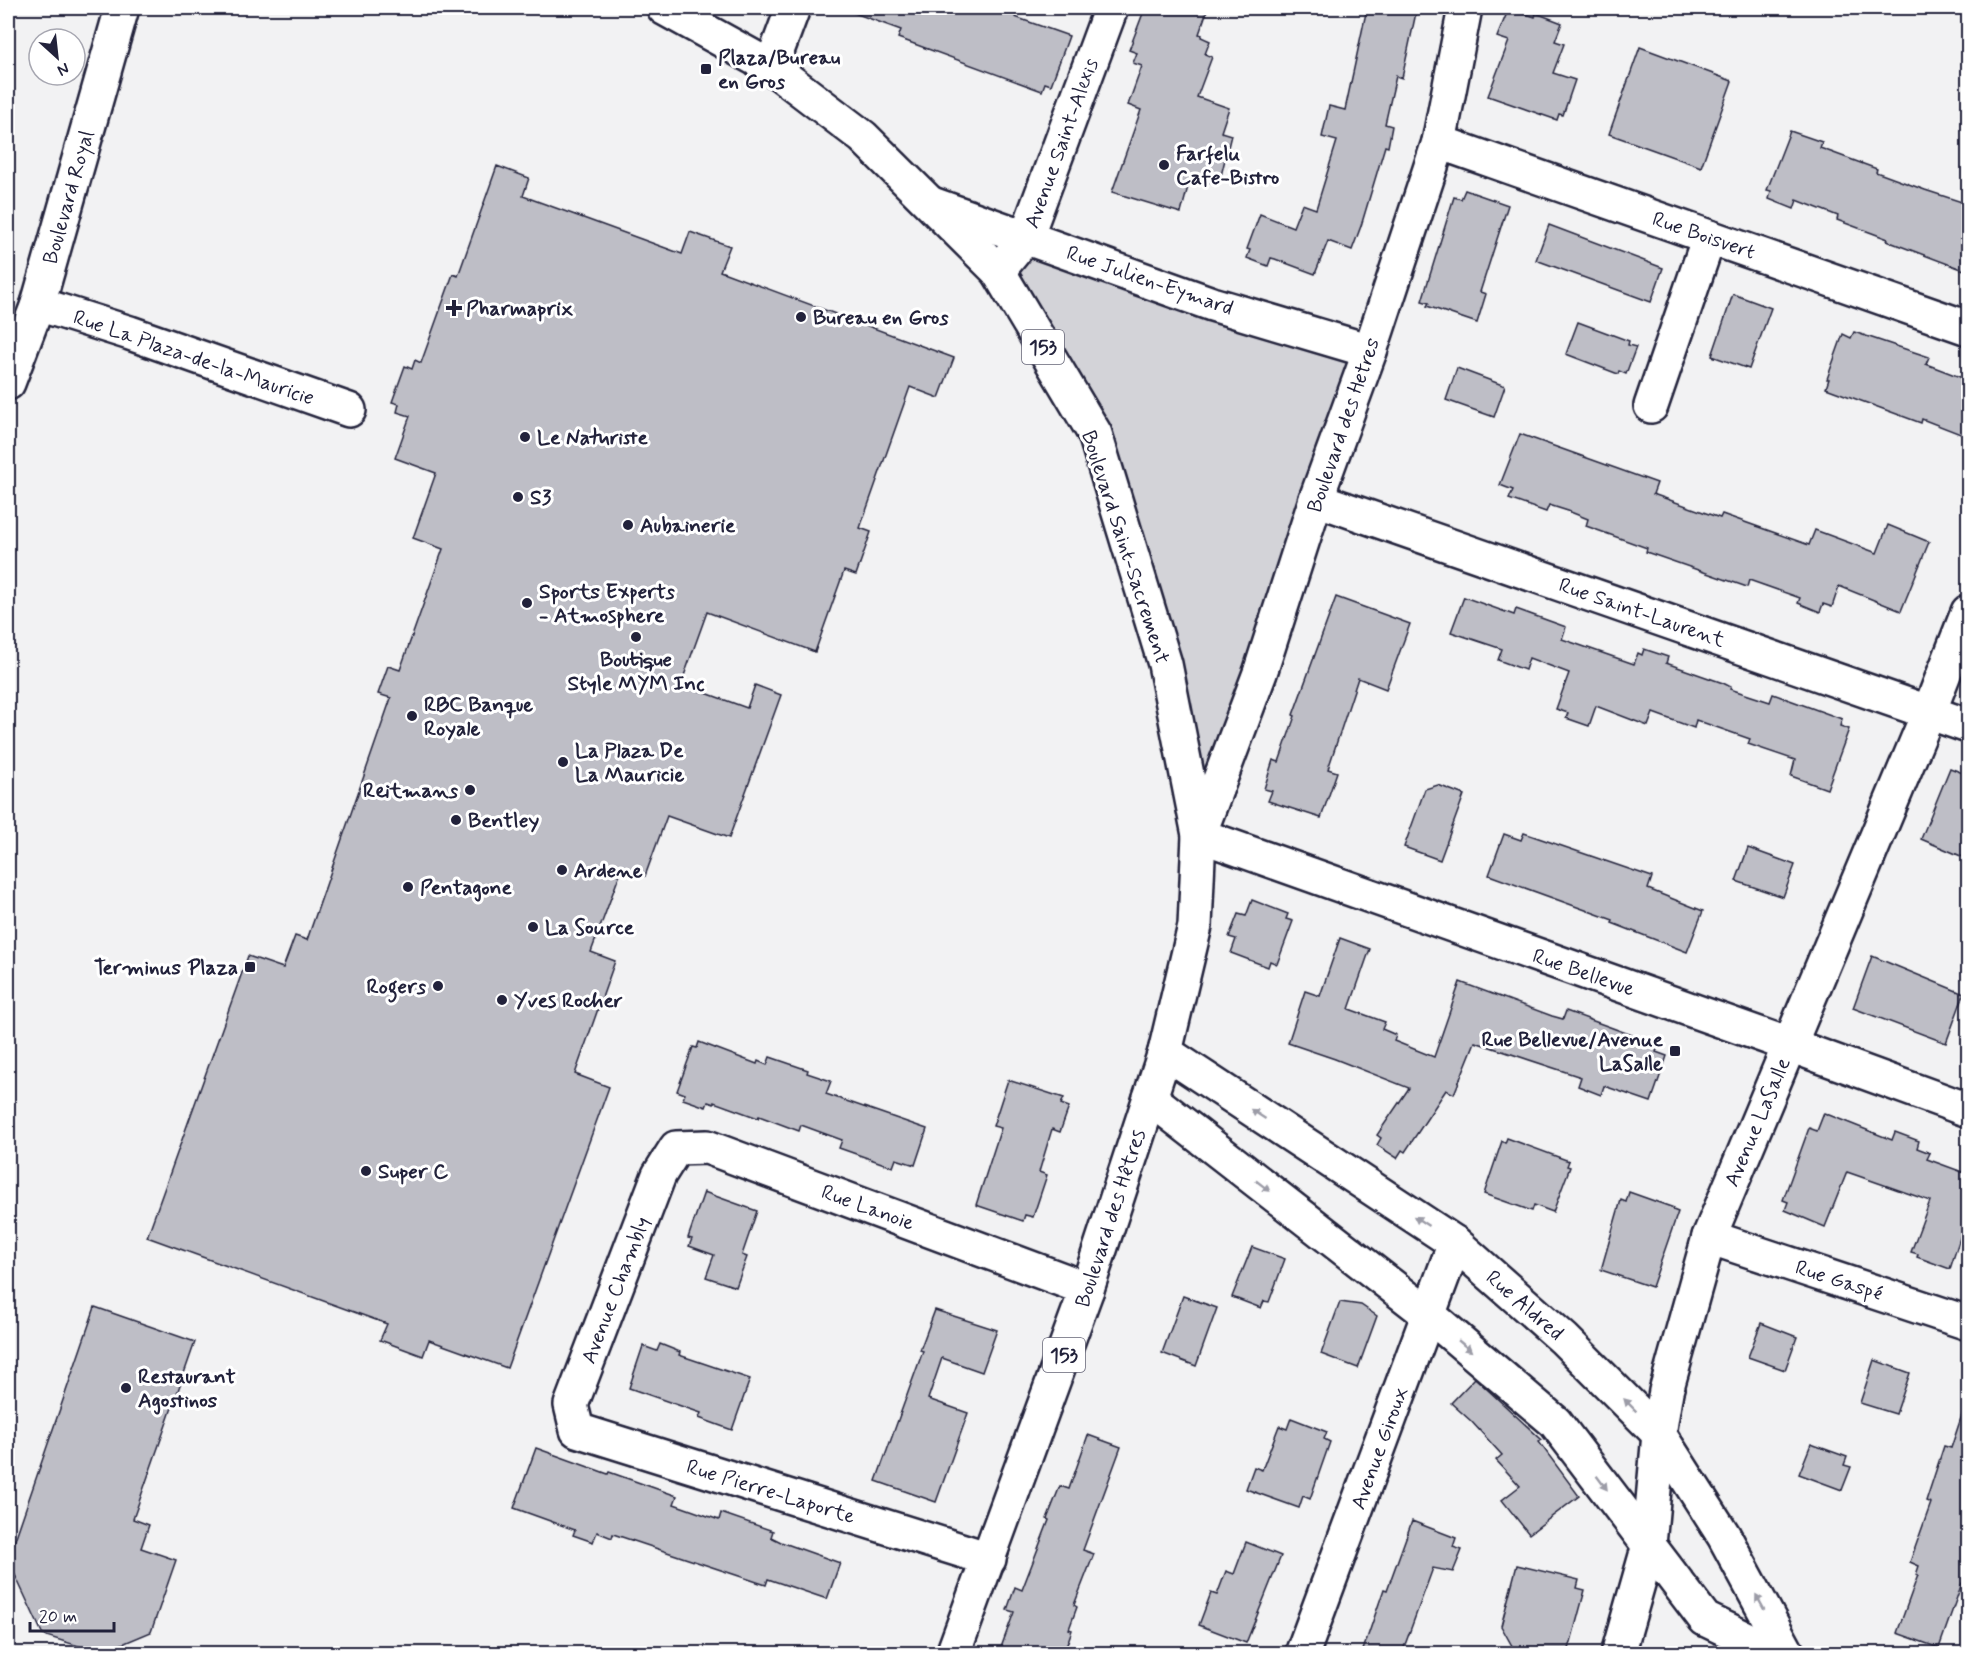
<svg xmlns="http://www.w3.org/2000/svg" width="1976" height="1661" font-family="Mynerve,sans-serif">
  <rect width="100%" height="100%" fill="#f2f2f3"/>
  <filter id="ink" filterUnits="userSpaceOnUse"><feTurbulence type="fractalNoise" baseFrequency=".0167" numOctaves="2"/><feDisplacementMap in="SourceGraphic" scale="12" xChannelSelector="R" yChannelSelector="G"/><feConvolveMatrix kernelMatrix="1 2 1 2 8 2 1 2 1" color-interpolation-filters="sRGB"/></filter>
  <g filter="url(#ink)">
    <polygon fill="#d3d3d8" stroke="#7a7a8a" stroke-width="1.5" points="1026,237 1370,351 1199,835 1095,434 998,271"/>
    <g fill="#bebec6" stroke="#22223b" stroke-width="1.5">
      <polygon points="846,8 1018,8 1015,17 1069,36 1051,85 1045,83 1042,91 898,38 901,30 846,10"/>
      <polygon points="1145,8 1208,8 1199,34 1202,35 1201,37 1210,41 1205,54 1212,57 1197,97 1229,108 1221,132 1231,135 1219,184 1190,179 1181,213 1112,192 1141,110 1128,105 1142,66 1133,63 1137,53 1129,50"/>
      <polygon points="1367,8 1417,8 1402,78 1396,76 1385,124 1392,126 1388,147 1385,146 1361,226 1352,250 1328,241 1315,274 1275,259 1271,258 1268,266 1247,258 1250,250 1247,249 1260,214 1293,227 1302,204 1316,209 1337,141 1322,137 1329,106 1345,110"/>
      <polygon points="1509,8 1535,17 1536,13 1562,23 1555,41 1564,44 1553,73 1575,80 1563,115 1559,114 1557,120 1488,96 1509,41 1497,37"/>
      <polygon points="1640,47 1732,81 1701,167 1609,134"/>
      <polygon points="1790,131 1822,142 1820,148 1877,169 1876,172 1925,190 1968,204 1968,255 1964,270 1887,241 1888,239 1837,220 1838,216 1797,200 1794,209 1769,199 1771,191 1767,190"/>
      <polygon points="497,166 529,178 523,196 682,254 690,232 730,246 720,271 954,358 939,398 910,387 860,528 871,532 856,575 844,571 815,652 707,612 681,684 747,708 755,685 781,695 729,838 667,816 645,876 622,868 591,952 615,961 575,1074 609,1087 507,1368 429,1340 423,1356 380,1340 387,1324 147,1237 248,956 283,968 295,936 307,940 391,698 378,694 388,666 400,670 443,549 413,538 436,473 395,458 410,416 397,412 399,404 392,402 405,366 412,369 415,360 421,363 453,274 458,276"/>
      <polygon points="1465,190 1508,205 1480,292 1486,294 1477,323 1427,306 1429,303 1422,301 1454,197 1461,199"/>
      <polygon points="1549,225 1663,268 1651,302 1536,260"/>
      <polygon points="1733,294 1771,308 1749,369 1712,356"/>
      <polygon points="1578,322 1629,341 1628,345 1636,347 1626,374 1619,371 1618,374 1566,354"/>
      <polygon points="1854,332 1929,357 1926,364 1968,380 1968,437 1922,419 1921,423 1826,388 1829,379 1827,379 1843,334 1851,338"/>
      <polygon points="1457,368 1505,386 1494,417 1446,400"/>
      <polygon points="1520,434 1657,483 1653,494 1720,518 1722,514 1809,545 1815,530 1877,553 1888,525 1929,542 1901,611 1839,586 1832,607 1823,604 1820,612 1798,603 1800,598 1749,580 1747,587 1646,552 1647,548 1586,526 1588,519 1568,511 1549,505 1546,512 1509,499 1513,490 1500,485"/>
      <polygon points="1336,597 1410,624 1386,689 1358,678 1328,769 1337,772 1321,818 1268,801 1272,791 1264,789 1273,760 1279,762 1295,716 1293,715"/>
      <polygon points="1464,597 1514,615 1516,609 1566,627 1562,639 1634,664 1638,653 1642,655 1644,649 1668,657 1666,663 1723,683 1731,687 1730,689 1770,702 1773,694 1842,719 1840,726 1849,729 1827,789 1791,776 1795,760 1748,744 1750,739 1696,720 1694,728 1653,713 1648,726 1596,706 1589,726 1566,718 1568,713 1556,709 1569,673 1529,658 1525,670 1498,660 1502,649 1451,632"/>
      <polygon points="1950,768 1968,775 1968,859 1921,839"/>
      <polygon points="1438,785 1464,795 1440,860 1404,847 1425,789"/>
      <polygon points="1524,833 1652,877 1648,889 1703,911 1687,952 1612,923 1613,920 1489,875 1504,834 1521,840"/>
      <polygon points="1748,848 1795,865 1783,897 1736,881"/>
      <polygon points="1252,900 1288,914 1286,919 1293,921 1277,964 1270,961 1268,967 1231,953 1236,939 1229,937 1238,914 1246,916"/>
      <polygon points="1340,938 1370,949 1349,1009 1385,1022 1382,1029 1396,1035 1394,1041 1434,1057 1460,982 1552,1016 1563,1019 1566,1011 1659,1045 1656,1052 1667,1056 1651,1102 1604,1086 1601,1095 1578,1086 1581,1077 1475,1042 1454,1094 1446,1090 1405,1152 1402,1150 1397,1158 1377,1145 1381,1138 1377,1135 1409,1088 1335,1059 1288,1043 1305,991 1320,996"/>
      <polygon points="1872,956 1964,994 1946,1043 1853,1008"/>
      <polygon points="699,1042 757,1064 758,1061 767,1065 770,1057 808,1070 807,1073 831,1081 826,1094 927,1129 915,1165 896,1159 893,1167 839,1148 842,1140 801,1125 799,1131 759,1116 758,1118 714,1102 714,1104 708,1102 706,1107 683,1099 685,1094 677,1091 693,1047 697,1048"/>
      <polygon points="1008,1080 1064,1098 1061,1104 1069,1107 1060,1132 1052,1129 1039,1172 1047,1175 1033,1217 1025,1215 1023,1221 976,1205 1001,1128 993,1126"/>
      <polygon points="1824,1113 1892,1140 1895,1132 1919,1141 1917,1148 1930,1153 1927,1159 1968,1174 1968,1213 1950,1269 1917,1257 1918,1254 1911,1252 1930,1201 1847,1172 1825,1227 1785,1210 1788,1202 1783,1200 1809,1128 1817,1131"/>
      <polygon points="1507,1138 1569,1161 1567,1166 1570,1167 1553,1212 1534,1205 1532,1211 1484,1194 1502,1141 1505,1143"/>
      <polygon points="704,1192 757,1211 742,1255 747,1257 736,1287 706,1277 714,1255 689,1246 692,1239 688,1238"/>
      <polygon points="1629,1192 1674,1208 1673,1210 1678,1212 1652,1287 1601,1270 1621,1200 1626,1202"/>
      <polygon points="1252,1247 1285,1259 1269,1302 1264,1301 1261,1308 1232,1297"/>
      <polygon points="1183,1296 1217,1308 1196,1366 1162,1353"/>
      <polygon points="1340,1302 1361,1305 1377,1316 1358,1368 1321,1354"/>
      <polygon points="95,1307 195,1342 133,1519 149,1525 141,1548 176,1560 151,1632 101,1653 43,1635 8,1560"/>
      <polygon points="935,1310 997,1330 982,1372 942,1358 928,1399 968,1413 936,1502 876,1481 923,1351 920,1350"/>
      <polygon points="1761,1323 1797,1337 1785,1370 1748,1357"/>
      <polygon points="660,1344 680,1352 679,1355 750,1379 732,1430 699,1418 701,1413 629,1388 643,1346 657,1351"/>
      <polygon points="1874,1360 1910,1373 1896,1414 1860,1403"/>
      <polygon points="1475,1378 1542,1440 1539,1442 1579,1496 1529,1534 1502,1500 1520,1486 1496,1460 1502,1455 1471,1421 1451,1403"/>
      <polygon points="1965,1406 1968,1407 1968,1586 1962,1583 1939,1648 1897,1633 1918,1575 1916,1575 1919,1566 1910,1562 1931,1503 1926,1501 1944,1446 1951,1448"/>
      <polygon points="1291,1418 1327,1432 1324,1439 1330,1442 1310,1499 1303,1496 1299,1508 1246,1489 1254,1467 1262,1470 1279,1426 1287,1429"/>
      <polygon points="1088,1435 1121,1447 1083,1550 1094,1554 1074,1605 1077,1607 1069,1629 1072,1630 1064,1653 999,1653 1014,1612 1007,1610 1015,1587 1022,1590 1049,1520 1047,1519 1060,1486 1069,1489"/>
      <polygon points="1811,1444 1847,1457 1844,1465 1851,1467 1842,1490 1799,1474"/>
      <polygon points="536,1448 608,1474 609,1472 677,1496 674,1504 719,1520 721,1513 773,1531 771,1537 781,1542 840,1563 827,1599 768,1579 766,1585 613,1534 612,1538 597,1532 593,1542 573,1535 575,1530 514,1508"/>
      <polygon points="1412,1521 1456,1538 1453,1547 1462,1550 1453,1572 1433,1568 1402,1653 1362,1653 1384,1589 1387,1590"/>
      <polygon points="1246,1542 1281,1556 1246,1643 1199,1625 1211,1593 1217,1595 1226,1571 1234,1574"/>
      <polygon points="1517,1565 1579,1580 1577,1588 1585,1590 1568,1653 1516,1653 1501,1626"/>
    </g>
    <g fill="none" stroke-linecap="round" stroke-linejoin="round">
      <g stroke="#22223b" stroke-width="38">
        <g id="minor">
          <polyline points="1465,8 1439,142 1370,351 1316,499 1260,673 1199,835 1790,1045 1968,1110"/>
          <polyline points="771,67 793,8"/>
          <polyline points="1439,142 1968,328"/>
          <polyline points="932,204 1212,304 1370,351"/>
          <polyline points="998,271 1026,237 1111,8"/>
          <polyline points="38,304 130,333 349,410"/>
          <polyline points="8,383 38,304 122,8"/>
          <polyline points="1651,406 1709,237"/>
          <polyline points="1316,499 1968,726"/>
          <polyline points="1165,1052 1455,1243 1564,1339 1659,1434 1724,1536 1788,1654"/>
          <polyline points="1150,1098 1428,1314 1555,1422 1705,1619 1778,1654"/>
          <polyline points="1709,1237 1968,1323"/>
          <polyline points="989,1559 577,1430 571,1405 659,1175 676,1148 707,1147 1087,1289"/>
          <polyline points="1302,1654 1455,1243"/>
          <polyline points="1618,1654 1649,1545 1659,1434 1666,1391 1709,1237 1929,712 1968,612"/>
        </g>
      </g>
      <g stroke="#22223b" stroke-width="38">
        <polyline id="major" points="664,8 771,67 863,137 998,271 1095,434 1165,664 1199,835 1195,926 1165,1052 1087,1289 953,1654"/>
      </g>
      <use href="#minor" stroke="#fff" stroke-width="33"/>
      <use href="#major" stroke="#fff" stroke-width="33"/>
    </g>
    <defs><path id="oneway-solid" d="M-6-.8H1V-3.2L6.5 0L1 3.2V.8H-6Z" transform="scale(1.5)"/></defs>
    <g fill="#9c9ca7">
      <use href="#oneway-solid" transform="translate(1258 1114) rotate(-147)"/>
      <use href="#oneway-solid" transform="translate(1263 1186) rotate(38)"/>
      <use href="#oneway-solid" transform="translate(1421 1221) rotate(-147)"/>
      <use href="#oneway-solid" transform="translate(1465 1346) rotate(40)"/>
      <use href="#oneway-solid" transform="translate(1630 1405) rotate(-135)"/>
      <use href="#oneway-solid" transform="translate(1602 1483) rotate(53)"/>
      <use href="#oneway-solid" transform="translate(1760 1602) rotate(-119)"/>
    </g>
  </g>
  <g fill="#22223b" stroke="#fff" stroke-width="2">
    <rect x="700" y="63" width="12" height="12" rx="3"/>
    <circle cx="1164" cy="165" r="6"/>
    <path d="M451 299h6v6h6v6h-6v6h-6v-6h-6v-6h6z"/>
    <circle cx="801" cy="317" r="6"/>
    <circle cx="525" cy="437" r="6"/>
    <circle cx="518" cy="497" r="6"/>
    <circle cx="628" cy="525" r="6"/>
    <circle cx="527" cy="603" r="6"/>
    <circle cx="636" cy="637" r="6"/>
    <circle cx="412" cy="716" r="6"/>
    <circle cx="563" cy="762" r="6"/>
    <circle cx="470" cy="790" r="6"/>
    <circle cx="456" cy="820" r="6"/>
    <circle cx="562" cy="870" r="6"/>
    <circle cx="408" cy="887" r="6"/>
    <circle cx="533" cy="927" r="6"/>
    <rect x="244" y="961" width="12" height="12" rx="3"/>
    <circle cx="438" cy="986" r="6"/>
    <circle cx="502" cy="1000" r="6"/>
    <rect x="1669" y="1045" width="12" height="12" rx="3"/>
    <circle cx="366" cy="1171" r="6"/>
    <circle cx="126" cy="1388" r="6"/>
  </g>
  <g text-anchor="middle" stroke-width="6" stroke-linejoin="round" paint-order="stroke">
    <g fill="#fff" stroke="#646476" stroke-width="1.5">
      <rect x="1022" y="330" width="42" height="34" rx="4.5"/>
      <rect x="1043" y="1338" width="42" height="34" rx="4.5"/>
    </g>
    <g font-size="20" font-weight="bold" fill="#22223b">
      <text x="1043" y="354">153</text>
      <text x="1064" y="1362">153</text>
    </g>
    <g font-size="21" font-weight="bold" fill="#22223b" stroke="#fff" text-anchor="start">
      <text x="718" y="64">Plaza/Bureau<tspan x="718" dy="24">en Gros</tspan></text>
      <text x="1176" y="160">Farfelu<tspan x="1176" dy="24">Cafe-Bistro</tspan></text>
      <text x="466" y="315">Pharmaprix</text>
      <text x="813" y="324">Bureau en Gros</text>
      <text x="537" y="444">Le Naturiste</text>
      <text x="530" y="504">S3</text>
      <text x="640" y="532">Aubainerie</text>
      <text x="539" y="598">Sports Experts<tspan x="539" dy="24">- Atmosphere</tspan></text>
      <text x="636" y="666" text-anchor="middle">Boutique<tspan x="636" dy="24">Style MYM Inc</tspan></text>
      <text x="424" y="711">RBC Banque<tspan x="424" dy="24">Royale</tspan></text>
      <text x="575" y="757">La Plaza De<tspan x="575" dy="24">La Mauricie</tspan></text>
      <text x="458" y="797" text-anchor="end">Reitmans</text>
      <text x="468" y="827">Bentley</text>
      <text x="574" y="877">Ardene</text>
      <text x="420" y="894">Pentagone</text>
      <text x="545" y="934">La Source</text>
      <text x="238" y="974" text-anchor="end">Terminus Plaza</text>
      <text x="426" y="993" text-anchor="end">Rogers</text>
      <text x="514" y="1007">Yves Rocher</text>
      <text x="1663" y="1046" text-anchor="end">Rue Bellevue/Avenue<tspan x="1663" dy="24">LaSalle</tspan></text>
      <text x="378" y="1178">Super C</text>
      <text x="138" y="1383">Restaurant<tspan x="138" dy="24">Agostinos</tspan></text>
    </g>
    <g font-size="21" fill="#22223b" stroke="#fff">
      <text transform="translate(1061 143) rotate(-70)" y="7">Avenue Saint-Alexis</text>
      <text transform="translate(68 197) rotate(-74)" y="7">Boulevard Royal</text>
      <text transform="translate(1704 235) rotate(19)" y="7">Rue Boisvert</text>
      <text transform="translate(1150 280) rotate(19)" y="7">Rue Julien-Eymard</text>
      <text transform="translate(194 357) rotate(19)" y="7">Rue La Plaza-de-la-Mauricie</text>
      <text transform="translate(1343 425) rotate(-71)" y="7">Boulevard des Hetres</text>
      <text transform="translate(1126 547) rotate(72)" y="7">Boulevard Saint-Sacrement</text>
      <text transform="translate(1642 612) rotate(19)" y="7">Rue Saint-Laurent</text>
      <text transform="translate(1584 972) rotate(19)" y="7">Rue Bellevue</text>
      <text transform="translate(1757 1122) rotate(-67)" y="7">Avenue LaSalle</text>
      <text transform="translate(868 1207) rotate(20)" y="7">Rue Lanoie</text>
      <text transform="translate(1110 1218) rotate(-72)" y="7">Boulevard des Hêtres</text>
      <text transform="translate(1839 1280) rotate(18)" y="7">Rue Gaspé</text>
      <text transform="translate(615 1290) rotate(-69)" y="7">Avenue Chambly</text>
      <text transform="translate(1525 1305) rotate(41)" y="7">Rue Aldred</text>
      <text transform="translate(1379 1448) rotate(-70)" y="7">Avenue Giroux</text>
      <text transform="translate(771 1491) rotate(17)" y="7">Rue Pierre-Laporte</text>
    </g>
  </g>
  <rect width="1976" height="1661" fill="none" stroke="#fff" stroke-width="30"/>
  <rect x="15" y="15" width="1946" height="1631" fill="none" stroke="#22223b" stroke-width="2" filter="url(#ink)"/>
  <g transform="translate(57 57) rotate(153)"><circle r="28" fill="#ffffff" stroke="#a7a7b1" stroke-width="1.5"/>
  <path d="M0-4.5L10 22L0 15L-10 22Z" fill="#22223b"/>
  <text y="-9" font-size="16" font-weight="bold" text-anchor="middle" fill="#22223b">N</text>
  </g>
  <path d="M30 1622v9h84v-9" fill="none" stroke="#22223b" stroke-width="3"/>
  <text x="39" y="1622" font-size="18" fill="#22223b" stroke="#ffffff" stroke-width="4.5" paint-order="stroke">20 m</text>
</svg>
